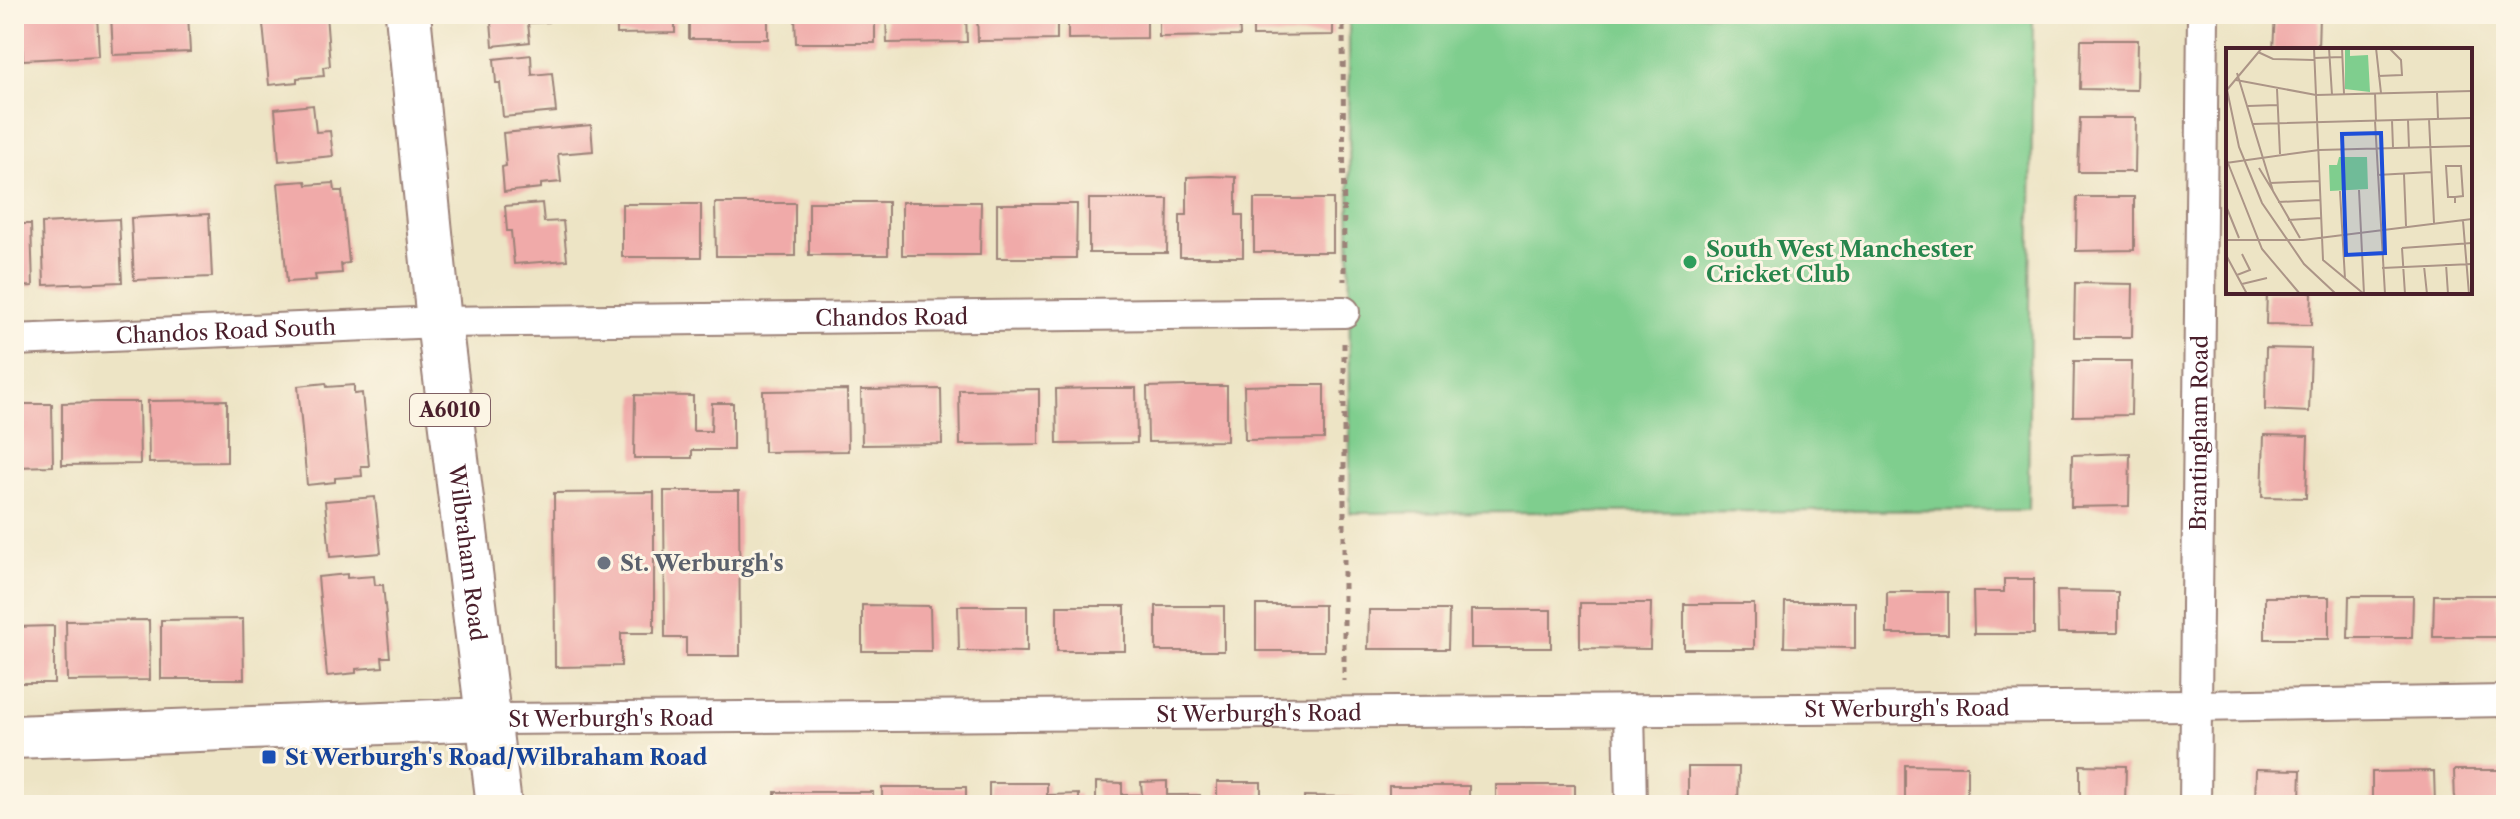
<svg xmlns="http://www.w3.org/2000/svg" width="2520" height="819" font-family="'Libre Caslon Text',serif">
  <rect width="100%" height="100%" fill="#fcf5e5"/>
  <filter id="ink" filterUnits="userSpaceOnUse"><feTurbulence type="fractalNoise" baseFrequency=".0125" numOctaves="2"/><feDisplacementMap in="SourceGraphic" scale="16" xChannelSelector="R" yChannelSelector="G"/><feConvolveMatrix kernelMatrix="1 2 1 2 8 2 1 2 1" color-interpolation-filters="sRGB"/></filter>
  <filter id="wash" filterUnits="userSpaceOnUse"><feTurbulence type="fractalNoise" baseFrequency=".006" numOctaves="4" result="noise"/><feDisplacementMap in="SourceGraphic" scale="32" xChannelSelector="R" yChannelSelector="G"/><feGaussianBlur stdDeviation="1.8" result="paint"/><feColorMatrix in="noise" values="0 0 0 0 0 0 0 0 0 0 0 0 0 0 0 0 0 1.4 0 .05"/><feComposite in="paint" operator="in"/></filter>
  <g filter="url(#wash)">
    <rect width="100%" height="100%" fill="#ede4c5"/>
    <polygon fill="#7fce8e" stroke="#64765c" stroke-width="2" points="1349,14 2033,14 2028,510 1350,513"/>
    <g id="blocks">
      <g fill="#f0aaa9">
        <polygon points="20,14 97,14 99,56 23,60"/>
        <polygon points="111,14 188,14 190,52 113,55"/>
        <polygon points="262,14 326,14 330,66 323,67 324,76 297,78 297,82 269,85"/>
        <polygon points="494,14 547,14 548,22 528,23 530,42 493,46 491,21 495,20"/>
        <polygon points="617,14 675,14 675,33 617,34"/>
        <rect x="689" y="14" width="79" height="25"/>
        <polygon points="795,14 875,14 875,43 796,43"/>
        <polygon points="886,14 966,14 967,42 887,43"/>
        <polygon points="977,14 1057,14 1057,40 978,41"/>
        <polygon points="1068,14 1147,14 1147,38 1068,39"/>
        <polygon points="1159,14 1239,14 1240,36 1159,37"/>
        <polygon points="1253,14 1333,14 1333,35 1253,36"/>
        <polygon points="2275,14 2319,14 2318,50 2273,50"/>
        <polygon points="2081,40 2138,40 2137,90 2080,89"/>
        <polygon points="531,55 532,75 552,73 556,112 503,117 500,83 496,83 494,59"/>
        <polygon points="313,105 316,132 330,131 333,156 279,161 275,109"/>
        <polygon points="2080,118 2136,118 2135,172 2078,172"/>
        <polygon points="591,125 593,151 558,154 561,182 541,184 541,188 504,192 502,167 506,166 503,133"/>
        <polygon points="1211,176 1236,177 1236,215 1243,215 1243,257 1180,257 1180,215 1187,215 1187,177"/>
        <polygon points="306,181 307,185 334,183 335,191 342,191 349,263 341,264 342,273 315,275 316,280 287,282 278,183"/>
        <polygon points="2077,197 2134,197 2134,250 2076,251"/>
        <polygon points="1089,199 1168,199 1167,253 1089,253"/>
        <rect x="1254" y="199" width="79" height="53"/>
        <rect x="809" y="202" width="79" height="53"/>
        <polygon points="902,202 981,202 980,255 902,255"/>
        <polygon points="542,203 544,222 563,221 567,260 514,264 511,231 507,231 505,206"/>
        <polygon points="715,203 795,203 795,256 716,256"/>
        <rect x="622" y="204" width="79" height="53"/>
        <polygon points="997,204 1077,204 1076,258 997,258"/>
        <polygon points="209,214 212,277 134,280 131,218"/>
        <polygon points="119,219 122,282 44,285 42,223"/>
        <polygon points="14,224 31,224 33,286 14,287"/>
        <polygon points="2075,283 2133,284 2132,337 2074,337"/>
        <polygon points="2267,292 2312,292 2311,325 2266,324"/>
        <polygon points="2266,348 2311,349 2309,412 2265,410"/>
        <polygon points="2074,361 2132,361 2131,415 2073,416"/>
        <polygon points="326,383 327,387 354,385 354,394 362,393 369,466 361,466 362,476 335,478 335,482 307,485 298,386"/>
        <polygon points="1284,385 1324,385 1324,439 1245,440 1244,386"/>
        <polygon points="1187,386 1227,386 1227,441 1148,442 1147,387"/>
        <polygon points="1096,388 1136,388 1137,443 1057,444 1056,389"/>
        <polygon points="941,389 942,444 862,445 861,390"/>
        <polygon points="1039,389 1039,444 960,445 959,390"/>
        <polygon points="847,390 848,451 764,452 763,391"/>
        <polygon points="635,395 693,396 693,431 711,431 712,403 733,403 733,450 692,450 692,458 634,458"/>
        <polygon points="227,400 227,462 149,463 148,401"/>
        <polygon points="100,402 139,402 140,464 62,465 62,403"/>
        <polygon points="14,404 52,404 53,466 14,467"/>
        <polygon points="2264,435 2308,436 2306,498 2262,497"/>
        <polygon points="2130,453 2129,506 2071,507 2072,455"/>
        <polygon points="664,491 739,491 740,656 686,656 686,638 665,638"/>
        <polygon points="654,492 654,633 621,633 621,666 555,667 554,493"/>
        <polygon points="375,497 381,553 330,557 325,501"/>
        <polygon points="347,574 347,578 374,576 375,585 383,585 390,657 382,657 383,667 356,669 356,673 327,676 318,577"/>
        <polygon points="2004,579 2034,579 2034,634 1974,634 1973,592 2004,592"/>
        <polygon points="2057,591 2118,592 2118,633 2058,633"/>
        <rect x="1887" y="592" width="61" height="42"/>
        <polygon points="2434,595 2498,595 2497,637 2433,637"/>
        <polygon points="2349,596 2413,596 2412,638 2348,638"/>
        <rect x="2265" y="597" width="64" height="42"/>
        <polygon points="1785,602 1855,602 1855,648 1784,647"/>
        <polygon points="1580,603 1651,603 1650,649 1580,648"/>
        <rect x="1684" y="604" width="70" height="45"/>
        <polygon points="862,605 930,606 931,651 862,651"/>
        <rect x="1256" y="605" width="68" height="46"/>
        <polygon points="958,606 1027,606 1027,652 959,651"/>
        <rect x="1057" y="606" width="68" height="45"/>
        <rect x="1156" y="606" width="68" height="45"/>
        <polygon points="1369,610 1449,610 1448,649 1368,649"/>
        <rect x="1471" y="610" width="80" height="38"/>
        <polygon points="243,619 244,679 161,679 161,620"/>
        <polygon points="149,620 150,680 67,681 66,621"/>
        <polygon points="54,626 54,683 20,683 20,652 14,652 14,627"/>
        <polygon points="1905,765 1967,766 1967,805 1905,805"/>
        <polygon points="2080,765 2126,766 2125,805 2080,805"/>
        <polygon points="1688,767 1739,767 1738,805 1688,805"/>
        <polygon points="2256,769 2301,770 2300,800 2313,800 2313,805 2255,805"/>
        <polygon points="2454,770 2506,770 2506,805 2455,805"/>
        <polygon points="2434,771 2435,805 2372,805 2372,772"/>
        <polygon points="1167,781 1167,795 1200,795 1200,805 1096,805 1096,782 1122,783 1122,795 1142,795 1141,782"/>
        <rect x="1217" y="782" width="44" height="23"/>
        <polygon points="989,783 1047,783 1047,795 1079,794 1079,805 989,805"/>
        <rect x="1496" y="785" width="79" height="20"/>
        <rect x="1389" y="786" width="80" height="19"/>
        <rect x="882" y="787" width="84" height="18"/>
        <rect x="775" y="792" width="98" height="13"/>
        <polygon points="1304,796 1355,797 1355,805 1304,805"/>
      </g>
    </g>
  </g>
  <g filter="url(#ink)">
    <use href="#blocks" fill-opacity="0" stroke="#9c8278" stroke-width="2"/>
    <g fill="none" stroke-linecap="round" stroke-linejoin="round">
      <g stroke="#9c8278" stroke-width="34">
        <g id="street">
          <path id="s1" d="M14 340 439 322 1344 312"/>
          <polyline points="1629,710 1631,805"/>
          <path id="s2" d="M489 719 2196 706 2506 701"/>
          <path id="s3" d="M2195 805 2203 14"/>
        </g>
      </g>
      <g stroke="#9c8278" stroke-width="46">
        <polyline id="secondary" points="14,737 489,719"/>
      </g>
      <g stroke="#9c8278" stroke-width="48">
        <g id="highway">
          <path id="s4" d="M408 14 439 322 499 805"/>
        </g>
      </g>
      <g stroke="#9c8278" stroke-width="5" stroke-dasharray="6 6" stroke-linecap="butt">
        <polyline points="1343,14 1344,281"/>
        <polyline points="1344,343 1344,681"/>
      </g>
      <use href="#street" stroke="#fff" stroke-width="30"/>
      <use href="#secondary" stroke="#fff" stroke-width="42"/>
      <use href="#highway" stroke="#fff" stroke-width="44"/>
    </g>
  </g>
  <circle fill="#2e9e5b" stroke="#fcf5e5" stroke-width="3" cx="1690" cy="262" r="8"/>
  <circle fill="#6b7280" stroke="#fcf5e5" stroke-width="3" cx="604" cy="563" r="8"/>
  <rect fill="#1a4fb4" stroke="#fcf5e5" stroke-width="3" x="261" y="749" width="16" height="16" rx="4"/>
  <g text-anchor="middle" stroke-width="6" stroke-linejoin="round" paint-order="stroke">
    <rect fill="#fcf5e5" stroke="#7f5f63" stroke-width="2" x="410" y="394" width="80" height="32" rx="6"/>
    <g font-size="20" font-weight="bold" fill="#4a1f2b">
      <text x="450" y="417">A6010</text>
    </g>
    <g font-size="22" font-weight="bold" fill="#27864d" stroke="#fcf5e5" text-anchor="start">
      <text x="1706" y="257">South West Manchester<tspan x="1706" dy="25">Cricket Club</tspan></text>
    </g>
    <g font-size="22" fill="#4a1f2b" stroke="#fcf5e5">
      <text dy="8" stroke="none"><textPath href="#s1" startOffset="878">Chandos Road</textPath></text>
      <text dy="8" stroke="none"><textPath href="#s1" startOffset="212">Chandos Road South</textPath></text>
      <text dy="8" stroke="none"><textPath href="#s3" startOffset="372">Brantingham Road</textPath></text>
      <text dy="8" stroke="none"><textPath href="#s4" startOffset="542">Wilbraham Road</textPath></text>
      <text dy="8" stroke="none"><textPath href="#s2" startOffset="1418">St Werburgh's Road</textPath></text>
      <text dy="8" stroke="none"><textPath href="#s2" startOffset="770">St Werburgh's Road</textPath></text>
      <text dy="8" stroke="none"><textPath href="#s2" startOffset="122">St Werburgh's Road</textPath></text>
    </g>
    <g font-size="22" font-weight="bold" fill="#5b616d" stroke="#fcf5e5" text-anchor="start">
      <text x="620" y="571">St. Werburgh's</text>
    </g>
    <g font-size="22" font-weight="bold" fill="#164399" stroke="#fcf5e5" text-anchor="start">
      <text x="285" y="765">St Werburgh's Road/Wilbraham Road</text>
    </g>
  </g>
  <g transform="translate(2226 48)">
    <rect width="246" height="246" fill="#ede4c5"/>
    <path d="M119 0H124V8L142 7 144 44 119 41ZM113 109H141L142 141 104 143 103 117H111Z" fill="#7fce8e"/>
    <path fill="none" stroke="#ac9587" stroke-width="2" d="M88 0 97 212 138 246M103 0 106 47M116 0 118 46M150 0 155 45M32 4 47 11 88 12M88 10 116 9M11 25 47 143 74 190M152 28 176 27 175 12 163 0M10 32 90 47 246 43M0 37 13 99 36 155 78 216 110 246M51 41 54 106M0 43 36 0M211 44 212 71M149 45 150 73M22 58 51 57M203 71 208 175M166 72 167 100M182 72 183 100M149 73 159 246M27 76 246 70M0 110 36 201 74 246M0 115 93 102 246 98M33 120 47 143M178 126 180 178M151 127 205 124M44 135 94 133M133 142 138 246M114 143 119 231M229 149 237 148 235 118H220L222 149H229V155M52 154 95 152M0 158 13 190M62 172 96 170M237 173 243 246M0 192H77L246 171M176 200 246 195M176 200 179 246M0 207 21 246M220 216 222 246M198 218 201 246M156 220 246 216M11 227 24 222 16 206M16 236 41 230"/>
    <path fill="#1d4ed8" fill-opacity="0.15" stroke="#1d4ed8" stroke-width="4" d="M155 85 159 205 120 207 116 86Z"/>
    <rect width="246" height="246" fill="none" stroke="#4a1f2b" stroke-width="4"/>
  </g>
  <rect width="2520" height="819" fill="none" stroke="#fcf5e5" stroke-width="48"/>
</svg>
